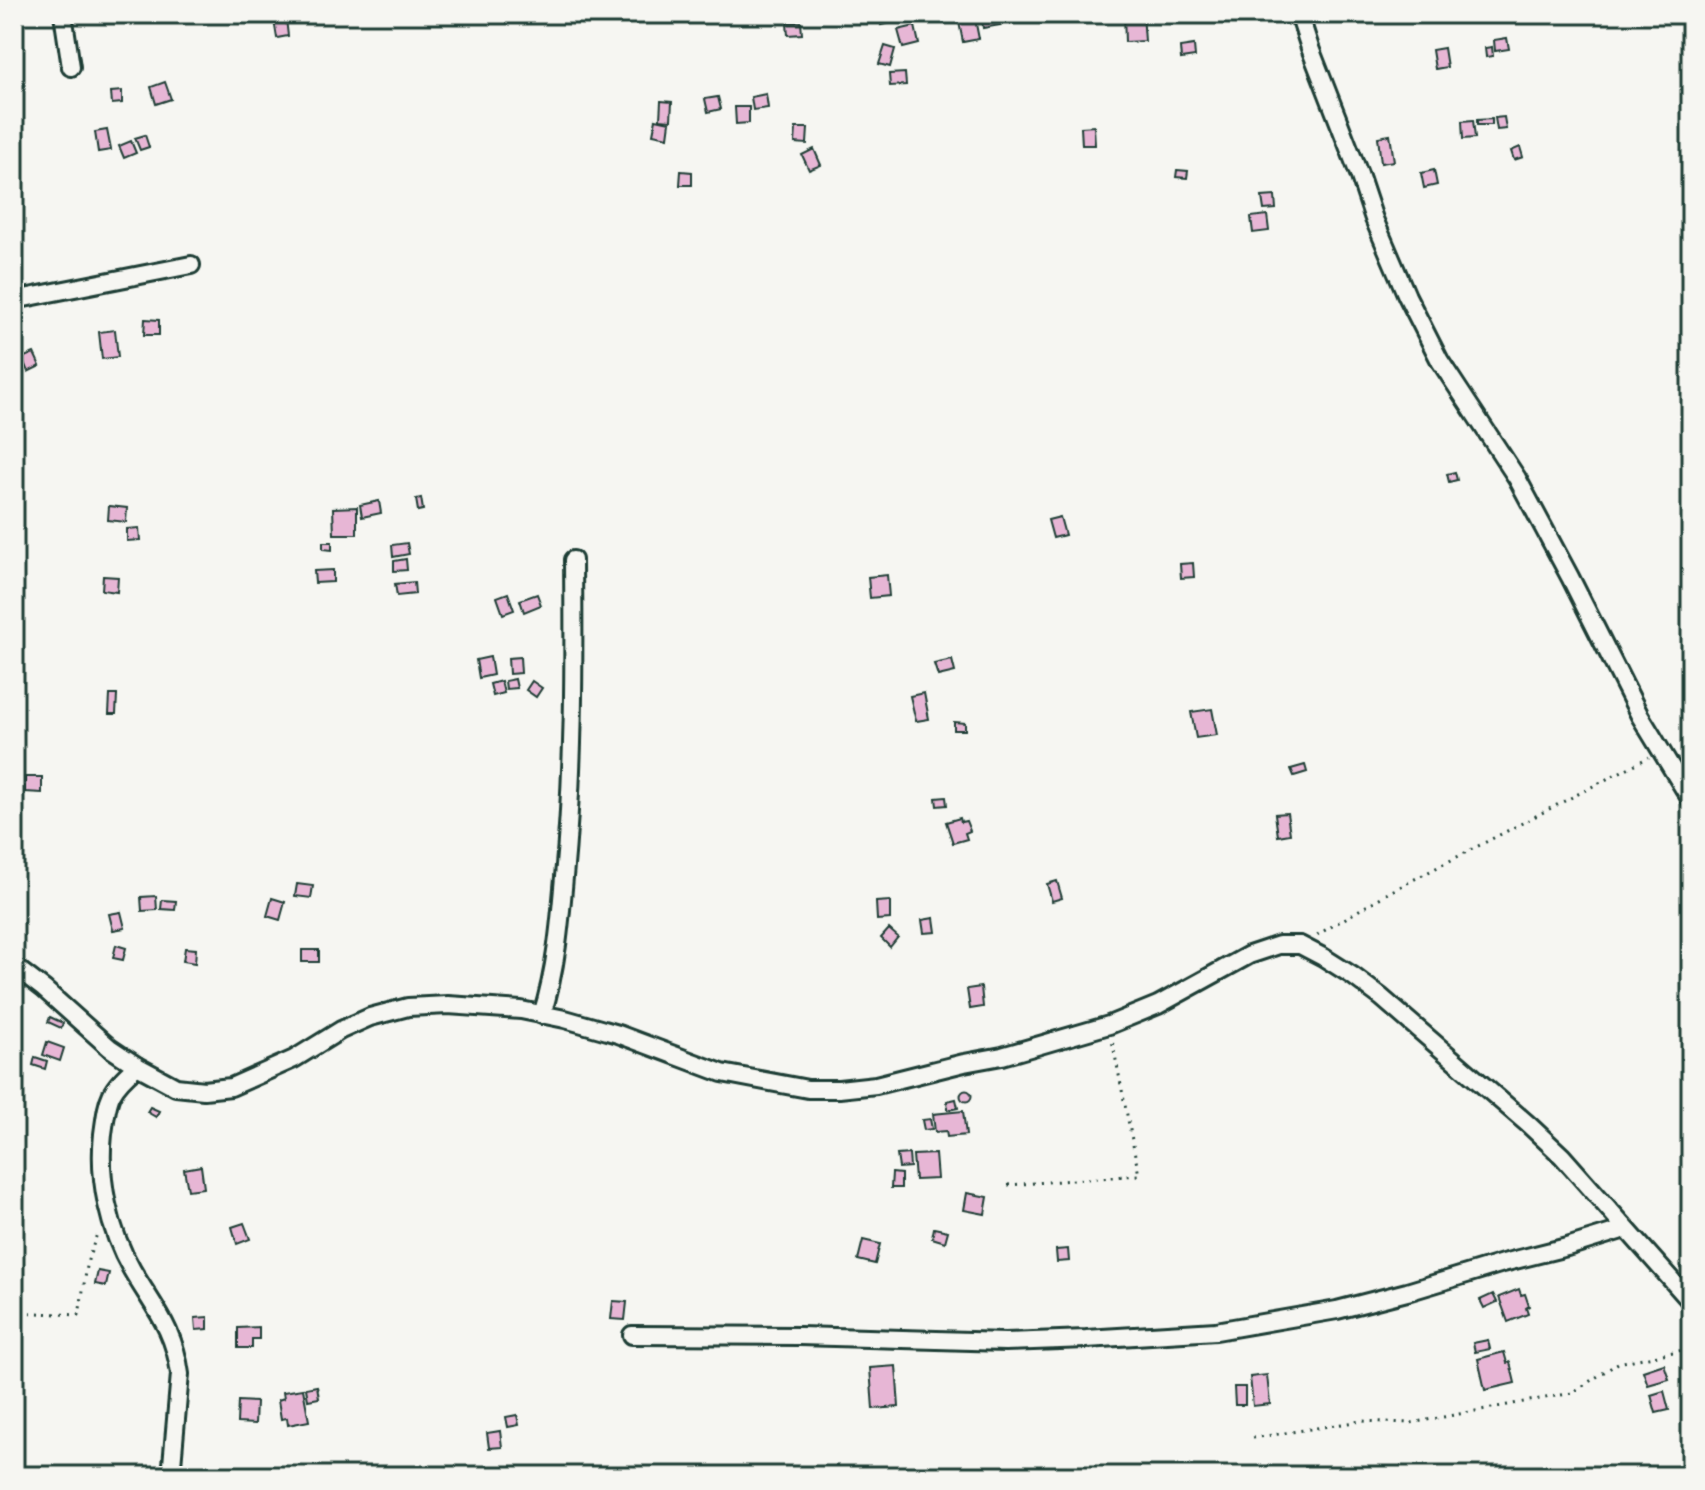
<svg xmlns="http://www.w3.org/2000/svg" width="1705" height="1490" font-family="'Balsamiq Sans',sans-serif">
  <rect width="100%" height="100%" fill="#f6f6f2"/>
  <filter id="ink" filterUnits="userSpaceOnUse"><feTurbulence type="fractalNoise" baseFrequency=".0125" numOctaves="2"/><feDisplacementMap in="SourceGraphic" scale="16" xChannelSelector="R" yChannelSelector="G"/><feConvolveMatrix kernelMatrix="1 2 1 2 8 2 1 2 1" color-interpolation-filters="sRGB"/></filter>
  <g filter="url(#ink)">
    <g fill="#e7b6d5" stroke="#1f3d34" stroke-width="2">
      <polygon points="857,14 874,14 874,18 857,17"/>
      <polygon points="879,14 888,14 890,23 881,25"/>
      <polygon points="981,14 998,14 1000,25 983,28"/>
      <polygon points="1124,14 1143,14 1145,41 1125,42"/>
      <polygon points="286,19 288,36 277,38 274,20"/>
      <polygon points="975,19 979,39 963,42 959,22"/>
      <polygon points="801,22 802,34 788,35 787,23"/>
      <polygon points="915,26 919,44 903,48 898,30"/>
      <polygon points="1507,38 1509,49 1495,51 1494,40"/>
      <polygon points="1194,45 1195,57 1181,59 1180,47"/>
      <polygon points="885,46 895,49 890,67 879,64"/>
      <polygon points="1492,47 1493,56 1486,57 1485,48"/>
      <polygon points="1444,48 1447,67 1435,69 1432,50"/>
      <polygon points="905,73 906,85 890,86 889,74"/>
      <polygon points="165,82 171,99 156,104 151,87"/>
      <polygon points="122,91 122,103 112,104 111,92"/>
      <polygon points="766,94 768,108 753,110 751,97"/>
      <polygon points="718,97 721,109 708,112 705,99"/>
      <polygon points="661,101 672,102 671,120 660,119"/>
      <polygon points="735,107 749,107 749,123 736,124"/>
      <polygon points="1504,117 1506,129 1497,130 1495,118"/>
      <polygon points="656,119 670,122 668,137 653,134"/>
      <polygon points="1492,119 1492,125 1477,125 1477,120"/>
      <polygon points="1473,120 1475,138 1463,139 1462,121"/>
      <polygon points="1094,126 1095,145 1082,145 1081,127"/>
      <polygon points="796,128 808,128 807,144 795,143"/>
      <polygon points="107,130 111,150 98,152 95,132"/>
      <polygon points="145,135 149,147 140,150 135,138"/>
      <polygon points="1390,135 1394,161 1381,163 1378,137"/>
      <polygon points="131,141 136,153 124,158 119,146"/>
      <polygon points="1520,147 1523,157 1514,160 1511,151"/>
      <polygon points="814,149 821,165 809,170 802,155"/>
      <polygon points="1177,170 1188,171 1187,178 1176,177"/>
      <polygon points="1434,170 1437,185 1424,188 1421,173"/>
      <polygon points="681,171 692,172 692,185 680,185"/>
      <polygon points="1275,196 1276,209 1264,210 1262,197"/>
      <polygon points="1267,215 1269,231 1253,233 1251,217"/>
      <polygon points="145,319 159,320 159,335 144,335"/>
      <polygon points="115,330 118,357 102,359 99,332"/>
      <polygon points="34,353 40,366 28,372 22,358"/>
      <polygon points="1455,472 1457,480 1449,482 1447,474"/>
      <polygon points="421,498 423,510 418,511 416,499"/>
      <polygon points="379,501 381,513 362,517 360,505"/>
      <polygon points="109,506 127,508 126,522 108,520"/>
      <polygon points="357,507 357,534 334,534 333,508"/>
      <polygon points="1060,517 1065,535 1053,538 1048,520"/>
      <polygon points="139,528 140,540 127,541 127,529"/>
      <polygon points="323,542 332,542 332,550 323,549"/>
      <polygon points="407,543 409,554 393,557 392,545"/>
      <polygon points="406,559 407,570 394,571 394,561"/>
      <polygon points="1193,563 1194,577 1181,578 1180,564"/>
      <polygon points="333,570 333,582 315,583 314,571"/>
      <polygon points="887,575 889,596 870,598 868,577"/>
      <polygon points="103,576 118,577 117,592 102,590"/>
      <polygon points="414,582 415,594 397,596 395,584"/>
      <polygon points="508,593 514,610 503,614 497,597"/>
      <polygon points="537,594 541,605 524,612 520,600"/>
      <polygon points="490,657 493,675 479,678 476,660"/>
      <polygon points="520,657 521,673 509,674 508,658"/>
      <polygon points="952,660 955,672 938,676 934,664"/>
      <polygon points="515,679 517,688 506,689 505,681"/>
      <polygon points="501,681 504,693 493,696 490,684"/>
      <polygon points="532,681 542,688 536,697 526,690"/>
      <polygon points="924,693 929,719 916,721 910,696"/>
      <polygon points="110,695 117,695 116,714 109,714"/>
      <polygon points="1212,709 1217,735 1196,738 1191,712"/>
      <polygon points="954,722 965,723 965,730 954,730"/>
      <polygon points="1305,765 1307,772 1294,776 1291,769"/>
      <polygon points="25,777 42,777 42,793 25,792"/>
      <polygon points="946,797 947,805 937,806 936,798"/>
      <polygon points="1287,813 1290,834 1278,836 1275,814"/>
      <polygon points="960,818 961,822 966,821 970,831 965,833 967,839 953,843 946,822"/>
      <polygon points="1057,881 1062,898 1052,901 1047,884"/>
      <polygon points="297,884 313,886 311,898 295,896"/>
      <polygon points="156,896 157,910 142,911 141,897"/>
      <polygon points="272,898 285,902 280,920 267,916"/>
      <polygon points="162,900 176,901 175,910 161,909"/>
      <polygon points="890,901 890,919 877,920 876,902"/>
      <polygon points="121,912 125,928 113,930 109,914"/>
      <polygon points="934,918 936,932 924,933 922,920"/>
      <polygon points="889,929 898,937 890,947 881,938"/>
      <polygon points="116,945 126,948 123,960 113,958"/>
      <polygon points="185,948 196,949 195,963 183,961"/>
      <rect x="302" y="950" width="17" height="12"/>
      <polygon points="981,987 983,1007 970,1009 967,989"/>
      <polygon points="50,1017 63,1023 61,1028 48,1022"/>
      <polygon points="47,1042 64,1048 60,1061 43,1055"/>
      <polygon points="35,1057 47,1061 45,1069 33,1065"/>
      <circle cx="966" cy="1096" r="5.5"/>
      <polygon points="956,1099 958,1108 948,1110 947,1101"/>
      <polygon points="150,1107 159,1111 156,1117 147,1112"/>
      <polygon points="963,1111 966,1135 947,1137 946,1131 935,1132 933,1114"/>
      <polygon points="930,1119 932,1129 924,1130 922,1120"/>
      <polygon points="909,1154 910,1167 899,1168 897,1155"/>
      <polygon points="935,1154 937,1179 915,1180 913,1155"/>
      <polygon points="201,1166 204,1188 188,1190 184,1169"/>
      <polygon points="892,1173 901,1174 901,1188 891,1188"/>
      <polygon points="967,1193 988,1197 985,1214 964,1210"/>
      <polygon points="244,1223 250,1239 237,1244 232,1227"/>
      <polygon points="934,1228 948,1231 945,1242 932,1238"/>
      <polygon points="863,1240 880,1244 875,1264 858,1260"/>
      <polygon points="1068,1249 1069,1261 1057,1262 1056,1250"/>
      <polygon points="98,1271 109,1273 106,1286 95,1284"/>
      <polygon points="1519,1289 1521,1295 1525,1294 1529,1306 1526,1308 1528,1314 1508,1322 1499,1297"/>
      <polygon points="1493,1294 1497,1302 1484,1308 1480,1300"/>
      <polygon points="613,1301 627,1302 625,1320 611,1319"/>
      <polygon points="208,1317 208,1329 196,1330 195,1318"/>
      <polygon points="259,1327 259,1339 252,1339 252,1348 238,1348 238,1328"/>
      <polygon points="1488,1340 1490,1349 1475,1352 1473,1343"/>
      <polygon points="1504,1352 1507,1363 1510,1362 1515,1383 1485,1390 1478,1359"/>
      <polygon points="1664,1364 1669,1379 1648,1385 1643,1371"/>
      <polygon points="896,1366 899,1407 873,1409 870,1368"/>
      <polygon points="1267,1375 1270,1404 1253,1406 1250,1377"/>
      <polygon points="317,1386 319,1398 308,1400 306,1388"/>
      <polygon points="1234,1387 1245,1387 1245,1405 1235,1405"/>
      <polygon points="303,1389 309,1421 288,1425 287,1418 281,1419 278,1400 284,1398 283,1392"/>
      <polygon points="1664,1391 1669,1410 1656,1413 1651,1395"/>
      <polygon points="238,1401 256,1402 255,1424 237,1423"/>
      <polygon points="517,1415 519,1425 508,1427 506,1417"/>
      <polygon points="500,1431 502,1447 489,1448 487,1433"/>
    </g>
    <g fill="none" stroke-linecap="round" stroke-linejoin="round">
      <g stroke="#1f3d34" stroke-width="22">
        <g id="minor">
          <polyline points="63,14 71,67"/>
          <polyline points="1299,14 1310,48 1359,174 1374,219 1407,296 1440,361 1517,478 1570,577 1640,716 1691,800"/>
          <polyline points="14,300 191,265"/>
          <polyline points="14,966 44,989 110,1048 137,1066 176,1087 204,1090 231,1087 294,1059 341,1030 370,1017 408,1007 448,1005 521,1010 565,1019 618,1034 722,1073 808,1089 839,1089 876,1085 964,1063 1002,1056 1109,1025 1158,1005 1249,955 1279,945 1300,945 1323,957 1353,976 1381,997 1529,1125 1562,1156 1691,1302"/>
          <path d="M542 1015C556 970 560 924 564 877 574 772 574 666 573 560"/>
          <path d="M137 1066C108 1090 108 1098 103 1134 98 1180 109 1230 132 1270 154 1308 174 1328 180 1374L171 1476"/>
          <polyline points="632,1335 800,1336 1005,1342 1086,1339 1216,1331 1337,1310 1407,1292 1503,1263 1567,1247 1625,1229"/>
        </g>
      </g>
      <g stroke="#1f3d34" stroke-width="3" stroke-dasharray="2 6" stroke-linecap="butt">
        <polyline points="1317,935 1388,893 1649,757"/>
        <polyline points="1008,1185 1139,1175 1112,1040"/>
        <polyline points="14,1312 79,1315 88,1260 98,1231"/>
        <polyline points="1253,1438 1361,1421 1411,1423 1572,1393 1618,1363 1683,1350 1691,1345"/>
      </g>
      <use href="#minor" stroke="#f6f6f2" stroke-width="16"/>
    </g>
  </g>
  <rect width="1705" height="1490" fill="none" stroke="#f6f6f2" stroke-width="48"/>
  <rect x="24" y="24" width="1657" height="1442" fill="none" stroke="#1f3d34" stroke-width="3" filter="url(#ink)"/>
</svg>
